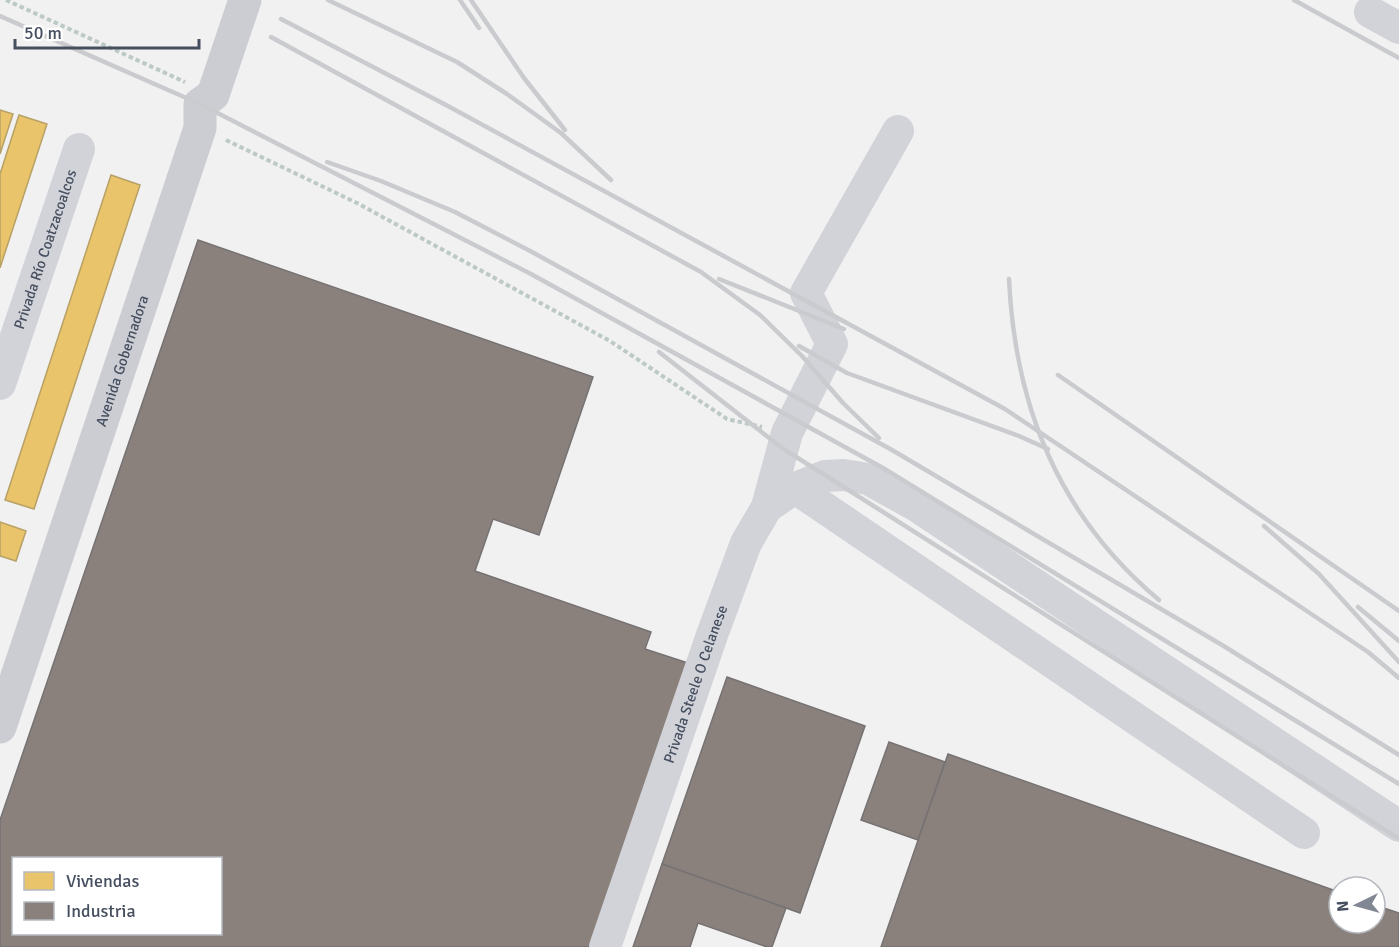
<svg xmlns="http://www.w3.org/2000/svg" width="1399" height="947" font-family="Signika,sans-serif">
  <rect width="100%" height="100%" fill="#f2f1f1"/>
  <g fill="#e9c46a" stroke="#b8a167" stroke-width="1.5">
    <polygon points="0,110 13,114 0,154"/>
    <polygon points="19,115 47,124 0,268 0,174"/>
    <polygon points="111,175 140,185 34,509 5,500"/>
    <polygon points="0,522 26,531 16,561 0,556"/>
  </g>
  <g fill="#8a817c" stroke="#767274" stroke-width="1.5" fill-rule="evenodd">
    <path d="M198 240 593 377 539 535 493 519 475 571 651 632 645 649 688 663 591 947H0V820ZM14 858H220V934H14Z"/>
    <polygon points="727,677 865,726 800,913 662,864"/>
    <polygon points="889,742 945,762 918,840 861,820"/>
    <polygon points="948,754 1339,892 1339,923 1375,923 1375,905 1399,913 1399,947 881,947"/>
    <polygon points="662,864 786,908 772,947 767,947 698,923 690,947 633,947"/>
  </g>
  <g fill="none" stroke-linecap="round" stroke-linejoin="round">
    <g stroke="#bcc9c7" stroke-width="4" stroke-dasharray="4.5 3" stroke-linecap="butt">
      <polyline points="6,0 185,82"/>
      <polyline points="226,140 357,203 610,341 727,419 762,427"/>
    </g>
    <g stroke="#d2d3d8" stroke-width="32">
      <polyline points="1370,12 1399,28"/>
      <path id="s1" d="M0 384 79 149"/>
      <polyline points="795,488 1304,833"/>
      <polyline points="767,507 787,433 832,344 806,293 898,131"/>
      <path id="s2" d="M605 947 712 635 746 543 767 507 795 488 825 476 844 475 868 479 915 505 1399 826"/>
    </g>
    <path stroke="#cbcdd3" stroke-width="33" id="s3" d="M0 727 200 128V104L213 95 245 0"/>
    <g stroke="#cacbce" stroke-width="4.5">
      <polyline points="328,0 457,62 507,94 561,133 611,180"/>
      <polyline points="460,0 479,28"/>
      <polyline points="471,0 524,78 565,130"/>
      <polyline points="1294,0 1399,58"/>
      <polyline points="0,16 200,104 531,274 883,468 1399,784"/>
      <polyline points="281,19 446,105 1005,409 1368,652 1399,678"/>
      <polyline points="271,37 701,272 760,315 802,356 843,403 879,438"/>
      <polyline points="327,162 381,181 455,212 532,252 892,450 1222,645 1399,755"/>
      <polyline points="719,279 844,329"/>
      <path d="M1009 279C1015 407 1059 516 1159 600"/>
      <polyline points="799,346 847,373 1019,436 1048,449"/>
      <polyline points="659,352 782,448 1398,838"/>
      <polyline points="1058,375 1399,611"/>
      <polyline points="1264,526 1319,574 1399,662"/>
      <polyline points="1358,607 1399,641"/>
    </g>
  </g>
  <g text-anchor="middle" stroke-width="6" stroke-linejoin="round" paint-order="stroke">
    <g font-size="15" fill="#464f60" stroke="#fff">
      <text dy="5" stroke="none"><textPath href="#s1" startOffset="142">Privada Río Coatzacoalcos</textPath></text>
      <text dy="5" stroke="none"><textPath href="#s3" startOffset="386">Avenida Gobernadora</textPath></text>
      <text dy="5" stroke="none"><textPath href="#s2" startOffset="278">Privada Steele O Celanese</textPath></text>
    </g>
  </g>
  <rect x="12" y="857" width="210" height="78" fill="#ffffff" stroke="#b5b9bf" stroke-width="1.5"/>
  <rect x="24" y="872" width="30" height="18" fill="#e9c46a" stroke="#b5b9bf" stroke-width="1.5"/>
  <text x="66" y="887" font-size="18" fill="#464f60">Viviendas</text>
  <rect x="24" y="902" width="30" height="18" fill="#8a817c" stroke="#b5b9bf" stroke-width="1.5"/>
  <text x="66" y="917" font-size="18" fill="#464f60">Industria</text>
  <g transform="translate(1357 905) rotate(265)"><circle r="28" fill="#ffffff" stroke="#b5b9bf" stroke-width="1.5"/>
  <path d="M0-4.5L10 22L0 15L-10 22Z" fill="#828893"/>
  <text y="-9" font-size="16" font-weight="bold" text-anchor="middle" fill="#464f60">N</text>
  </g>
  <path d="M15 39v9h184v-9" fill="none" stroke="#464f60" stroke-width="3"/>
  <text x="24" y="39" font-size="18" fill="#464f60" stroke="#ffffff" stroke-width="4.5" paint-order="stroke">50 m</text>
</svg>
